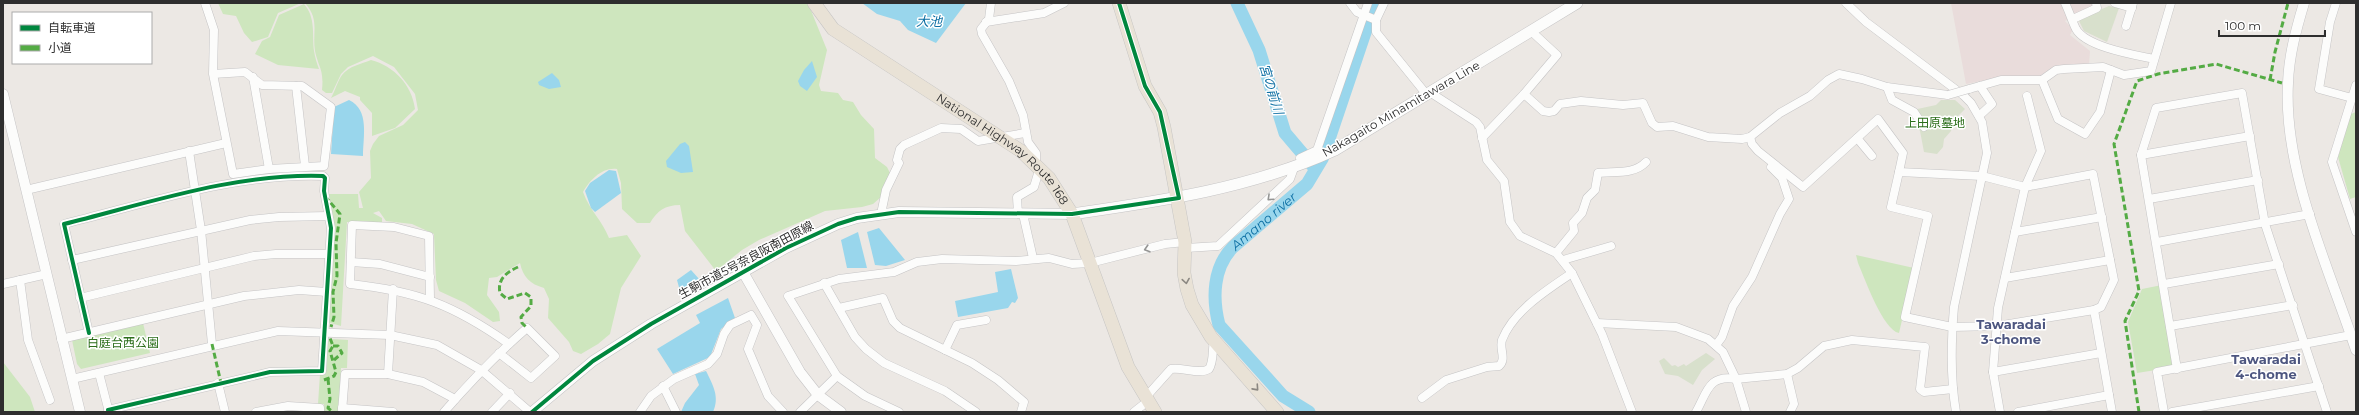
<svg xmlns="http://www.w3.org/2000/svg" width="2359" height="415" font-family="Montserrat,'Noto Sans JP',sans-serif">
  <rect width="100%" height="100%" fill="#ece8e4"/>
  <polygon fill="#e9dcdb" points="1951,3 2093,3 2093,6 2065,21 2073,29 2070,35 2090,51 2089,66 2041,78 1997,78 1966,84"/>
  <g fill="#cee6be">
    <polygon points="218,3 301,3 278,13 268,37 252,42 244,33 236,16 223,14"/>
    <path d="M305 3H808L827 50 819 85 821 91 838 93 843 100 853 102 861 115 874 129 875 158 887 167 891 175 881 197 873 204 862 207 825 211 759 240 742 250 716 271 685 231 680 205C665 205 657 211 650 223H637L622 209 621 183 617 169C602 167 590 180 583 192 590 211 602 220 609 238L627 235 641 256 621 288 610 334 598 344 581 354 573 351 569 342 548 318 549 299 544 288C530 284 523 277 520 263L497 277 489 278 487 295 499 312 500 321 493 322 465 303 439 291 436 280 434 234 412 224 386 221 379 211 373 213 382 218V223L347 222 341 326 327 322 328 194H358L359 208H363L359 192 371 178 370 151 373 144 379 136 403 125 418 110 415 94 394 67 373 56 348 67 341 74 332 93H326L322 90C324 69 319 69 315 51 312 32 320 20 305 3Z"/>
    <path d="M304 4C316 18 312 34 314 51 315 57 317 64 319 69L278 65 255 54 262 41 270 37 279 15Z"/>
    <path d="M371 60C394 66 412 85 415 109L395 128 372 136V113L360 100V97L345 91 331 98C335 91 338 80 342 75 349 66 361 64 371 60Z"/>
    <polygon points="2356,112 2356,197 2350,199 2338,157 2351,114"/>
    <path d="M1856 255 1914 268 1899 333C1883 330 1865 279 1858 263Z"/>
    <polygon points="2162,285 2175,367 2137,373 2128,322 2142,289"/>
    <polygon points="143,323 150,353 81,369 77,364 72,340"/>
    <polygon points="333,339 348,340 347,368 341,368 339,412 324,412 324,404 318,404 320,374 326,374 327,341"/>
    <polygon points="3,362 30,397 35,412 3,412"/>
  </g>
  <g fill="#d8e0cc">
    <polygon points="2109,6 2119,8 2107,42 2084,31 2078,19"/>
    <polygon points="1941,100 1955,100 1965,109 1953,121 1951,131 1944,139 1943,147 1937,154 1924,152 1920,131 1908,111 1936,105"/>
    <polygon points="1706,353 1715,359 1702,370 1693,385 1678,376 1665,374 1659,361 1664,358 1672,366 1675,365 1678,367 1684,364 1686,366"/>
  </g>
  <g fill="#99d6ec">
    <polygon points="862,3 966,3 936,43 908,30 900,21 877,14"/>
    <polygon points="812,61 817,77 807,91 800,86 798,81 804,70"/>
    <polygon points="552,73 559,80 561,87 549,89 539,85 538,82"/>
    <path d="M349 100C370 110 363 137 363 156L331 154 334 107Z"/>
    <polygon points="685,142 689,146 693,172 681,173 667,167 666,161 680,144"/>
    <polygon points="609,170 616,171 621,193 595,212 591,208 585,191 590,183"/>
    <polygon points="879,228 905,260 886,266 875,265 867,232"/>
    <polygon points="858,232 867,268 847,268 841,240"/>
    <polygon points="1011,269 1018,298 1015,303 1012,302 1008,308 958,317 955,301 998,292 995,272"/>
    <polygon points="691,270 700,280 680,291 677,280"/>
    <polygon points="728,298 735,318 721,329 710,357 673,374 657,349 700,323 696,315"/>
    <path d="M706 371C713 385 720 397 713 412H681L685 403 699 385 695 374Z"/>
  </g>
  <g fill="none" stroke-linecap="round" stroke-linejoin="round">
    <g stroke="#99d6ec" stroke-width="13">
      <polyline points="1237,3 1259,50 1285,133 1313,166"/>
      <path id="s1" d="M1309 412 1283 396 1219 325C1212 298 1213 267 1233 247L1307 184 1322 159 1328 142 1375 3"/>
    </g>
    <g stroke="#c5c4c5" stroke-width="9">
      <g id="minor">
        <polyline points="205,3 214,30 213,74 233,174 269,169 324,166 331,107 302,86 262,85 245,72 213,74"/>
        <polyline points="991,3 989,19 981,29 982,34 1009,81 1023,115 1028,142 1036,153 1036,164"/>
        <polyline points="1350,3 1357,12 1376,20"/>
        <polyline points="1384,3 1376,20 1376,32 1427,95"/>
        <path d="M1846 3 1866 22 1963 95 1971 103 1982 122 1987 153 1954 307C1951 342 1950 377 1956 412"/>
        <path d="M2065 3C2069 11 2072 21 2076 29 2086 47 2135 55 2154 59"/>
        <polyline points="2115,3 2132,8"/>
        <polyline points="2336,3 2330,22 2319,89 2352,98"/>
        <polyline points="2073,19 2097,8 2096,3"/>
        <polyline points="986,22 1044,13 1064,3"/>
        <polyline points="2126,26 2133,3"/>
        <polyline points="253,77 269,169"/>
        <polyline points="2042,80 2058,119 2085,134 2100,112 2111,70"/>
        <polyline points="2356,85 2332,162 2356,232"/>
        <polyline points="296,86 305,166"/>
        <polyline points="1887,87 1892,100 1914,112 1924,127"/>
        <polyline points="1969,89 2001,80 2042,80 2056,70 2064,69 2103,67 2124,75 2151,71 2171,3"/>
        <polyline points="1431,93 1476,122 1480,127 1487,160 1504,181 1510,222 1520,236 1556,253 1572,273 1602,334 1632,412"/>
        <polyline points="1524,94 1543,111 1549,112 1554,111 1560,104 1581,101 1623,105 1643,103 1652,123 1657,127 1673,126 1708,137 1742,139 1750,137 1780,113 1810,96 1828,80 1839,74 1862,79 1887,87 1948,95"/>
        <polyline points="1979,116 1992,104 1980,86"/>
        <polyline points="1750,137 1752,144 1758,151 1803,187 1878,119 1903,153 1899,172"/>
        <polyline points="1482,138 1524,94 1557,55 1531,31"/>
        <polyline points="1857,138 1872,156"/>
        <polyline points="189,151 201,230 212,344"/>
        <polyline points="2141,155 2250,136"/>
        <polyline points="1300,158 1317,150 1368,3"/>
        <polygon points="1899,172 1982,176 2025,187 2093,174 2114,280 2101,307 2094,310 1997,326 1952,327 1905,317 1928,216 1891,207"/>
        <polyline points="26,190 226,143"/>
        <polyline points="2149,199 2258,180"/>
        <polyline points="881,214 886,190 899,163 897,160 900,149 904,145 941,128 961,129 978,141 1025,133"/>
        <polyline points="1018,214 1017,197 1034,187 1040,167"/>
        <polyline points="1023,214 1033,258"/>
        <polyline points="2015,232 2102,217"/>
        <polyline points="2157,242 2310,214"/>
        <polyline points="1186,248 1218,246 1290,179 1294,168"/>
        <path d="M1556 253 1574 231 1573 223 1582 213 1587 198 1595 190 1598 173C1614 171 1634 175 1646 162"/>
        <polyline points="72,260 250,220 279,217 328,216"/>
        <polyline points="1563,260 1611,246"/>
        <polyline points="351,262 380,264 430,277"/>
        <polyline points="2005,278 2110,260"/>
        <polyline points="20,280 28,340 50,400"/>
        <polyline points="824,283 855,337 866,349 884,363 945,391 976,412"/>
        <polyline points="3,284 47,274"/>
        <polyline points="2164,284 2279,264"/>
        <polyline points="80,298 254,256 276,254 329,254"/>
        <path d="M430 299 429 236 394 227 352 225 350 284C417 291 454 305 509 344"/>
        <polyline points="839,308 883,298 893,321 900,328 972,363 998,380 1024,402 1021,412"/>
        <polyline points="2094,310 2112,412"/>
        <polyline points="1597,323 1676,327 1708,339 1723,352 1736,379 1746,412"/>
        <polyline points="2170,326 2293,305"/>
        <path d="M89 333 64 224C149 203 235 173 323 176L325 178 324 191 331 228 322 371 270 372 108 410"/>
        <polyline points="61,339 244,296 299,290 327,292"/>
        <polyline points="1716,345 1722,337 1733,306 1752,277 1780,214 1789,199 1782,178 1771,167"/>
        <polyline points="945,350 957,325 986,320"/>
        <polyline points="2177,369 2141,155 2156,108 2242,93 2265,224 2327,412"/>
        <polyline points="1993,372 2101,353"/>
        <polyline points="99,373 109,412"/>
        <polyline points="388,374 393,289"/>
        <polyline points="1787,374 1794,404 1790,412"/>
        <polyline points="837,376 865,396 899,412"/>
        <polyline points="72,379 278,331 390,335 437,345 481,370 530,412"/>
        <polyline points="218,383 225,412"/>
        <polyline points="663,386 676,412"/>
        <path d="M1145 398 1171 369C1183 367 1199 375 1209 369 1214 361 1212 350 1214 341"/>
        <path d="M1422 398 1446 380 1487 367 1499 366C1507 359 1499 349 1502 340 1513 311 1548 289 1572 273"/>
        <polyline points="342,408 393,412"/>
        <polyline points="256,412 288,406 320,408 320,412"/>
        <polyline points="342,412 345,374 388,374 423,382 455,399"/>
        <path d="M444 412C470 382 497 354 527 328L555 356 531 378 499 353"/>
        <polyline points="492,412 510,393"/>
        <polyline points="640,412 651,396 674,379 708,364 717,354 724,334 730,325 751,315 757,325 748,349 768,396 783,412"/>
        <polyline points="800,412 837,376 788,296 839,279 894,272 917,262 942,259 1016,261 1049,258 1072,264 1090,263 1165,244 1185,242"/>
        <polyline points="1134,412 1148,401"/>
        <path d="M1696 412C1707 393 1708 374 1736 379L1787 374 1798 368 1824 346 1852 340 1925 347 1920 389 1924 392 1953 389"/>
        <polyline points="2000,412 1993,372 1998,308 2025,187 2041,151 2027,96"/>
        <polyline points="2018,412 2109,395"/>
        <polyline points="2164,412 2157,372 2351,335"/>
        <polyline points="2172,412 2319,386"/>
      </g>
    </g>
    <g stroke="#c5c4c5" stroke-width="11">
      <g id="tertiary">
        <path d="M2304 3C2296 30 2289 55 2288 83 2283 171 2329 268 2356 350"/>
        <polyline points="3,94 80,412"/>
        <polyline points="743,272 800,372 818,395 841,412"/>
        <polyline points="532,412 593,361 651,324 786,248 838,224 857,218 899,212 1072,214"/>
      </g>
    </g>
    <g stroke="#c5c4c5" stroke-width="12">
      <path id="secondary" d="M1072 214C1162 201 1252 188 1335 150L1577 3"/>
    </g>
    <g stroke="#c6c5c4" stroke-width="14">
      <g id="trunk">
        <path id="s2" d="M814 3 833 29 1021 151 1049 178 1072 214 1128 367 1155 412"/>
        <polyline points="1119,3 1145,86 1160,112 1164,127 1185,242 1184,273 1187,289 1192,305 1211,337 1277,412"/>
      </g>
    </g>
    <use href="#minor" stroke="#fcfcfb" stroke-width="8"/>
    <use href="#tertiary" stroke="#fcfcfb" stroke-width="10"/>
    <use href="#secondary" stroke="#fcfcfb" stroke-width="11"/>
    <use href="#trunk" stroke="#e9e2d6" stroke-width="13"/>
    <g stroke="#c5c4c5" stroke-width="9" stroke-linecap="butt">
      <polyline id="minor-bridge" points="1948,95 1969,89"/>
    </g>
    <use href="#minor-bridge" stroke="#fcfcfb" stroke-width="8"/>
    <g stroke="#54ab44" stroke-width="3" stroke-dasharray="6 3" stroke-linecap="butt">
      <polyline points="2270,80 2275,52 2288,3"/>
      <polyline points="325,196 340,214 336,243 337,276 333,292 334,317 331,327"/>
      <path d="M518 267C507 272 497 279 500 293L507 299 525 293 531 297V306L521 317 522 323 527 328"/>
      <polyline points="212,344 221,383"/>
      <polyline points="333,346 338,346 342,353 334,360"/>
      <polyline points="328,379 330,399 328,408 333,412"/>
      <polyline points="324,380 334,376 336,372 330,351 333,346 330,338"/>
      <polyline points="2139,412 2125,321 2139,291 2114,144 2137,81 2158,74 2216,64 2282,83"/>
    </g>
    <g stroke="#fff" stroke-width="6">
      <g id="cycleway">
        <path d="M89 333 64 224C149 203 235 173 323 176L325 178 324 191 331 228 322 371 270 372 108 410"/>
        <polyline points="532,412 593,361 651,324 786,248 838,224 857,218 899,212 1072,214 1179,198 1160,112 1145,86 1119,3"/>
      </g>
    </g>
    <use href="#cycleway" stroke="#00873e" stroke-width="4"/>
  </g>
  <defs><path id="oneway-chevron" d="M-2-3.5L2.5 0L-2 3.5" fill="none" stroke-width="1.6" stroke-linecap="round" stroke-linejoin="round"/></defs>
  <g stroke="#959594">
    <use href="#oneway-chevron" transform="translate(1270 198) rotate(137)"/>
    <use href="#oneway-chevron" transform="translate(1147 249) rotate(163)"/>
  </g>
  <g stroke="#8c8882">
    <use href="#oneway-chevron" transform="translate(1186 281) rotate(81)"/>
    <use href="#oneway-chevron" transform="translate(1256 388) rotate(48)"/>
  </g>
  <g text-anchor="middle" stroke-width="3" stroke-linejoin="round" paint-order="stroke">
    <g font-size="12" fill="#2e2e2e" stroke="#fff">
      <text transform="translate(1401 109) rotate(-30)" y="4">Nakagaito Minamitawara Line</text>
      <text dy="4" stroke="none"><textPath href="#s2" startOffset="241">National Highway Route 168</textPath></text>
      <text transform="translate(746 260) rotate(-28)" y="4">生駒市道5号奈良阪南田原線</text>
    </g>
    <g font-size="12" fill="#2c6e1b" stroke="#fff">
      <text x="1935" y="127">上田原墓地</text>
      <text x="123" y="347">白庭台西公園</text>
    </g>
    <g font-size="13" font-style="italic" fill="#0d6fa3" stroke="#fff">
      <text x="929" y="26">大池</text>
      <text transform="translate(1272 89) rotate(73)" y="5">宮の前川</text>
      <text dy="5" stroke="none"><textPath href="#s1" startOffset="249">Amano river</textPath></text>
    </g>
    <g font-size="13" font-weight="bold" fill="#4d5680" stroke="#fff">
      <text x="2011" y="329">Tawaradai<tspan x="2011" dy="15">3-chome</tspan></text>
      <text x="2266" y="364">Tawaradai<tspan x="2266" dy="15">4-chome</tspan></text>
    </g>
  </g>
  <rect width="2359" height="415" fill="none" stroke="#2e2e2e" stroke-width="8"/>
  <rect x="12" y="12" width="140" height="52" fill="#ffffff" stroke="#ababab"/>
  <rect x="20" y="25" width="20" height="6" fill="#00873e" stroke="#ababab"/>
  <text x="48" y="32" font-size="12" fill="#2e2e2e">自転車道</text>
  <rect x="20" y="45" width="20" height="6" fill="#54ab44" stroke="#ababab"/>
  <text x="48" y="52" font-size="12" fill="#2e2e2e">小道</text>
  <path d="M2219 30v6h106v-6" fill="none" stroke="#2e2e2e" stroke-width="2"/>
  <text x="2225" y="30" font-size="12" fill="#2e2e2e" stroke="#ffffff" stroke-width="3" paint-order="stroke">100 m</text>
</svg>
